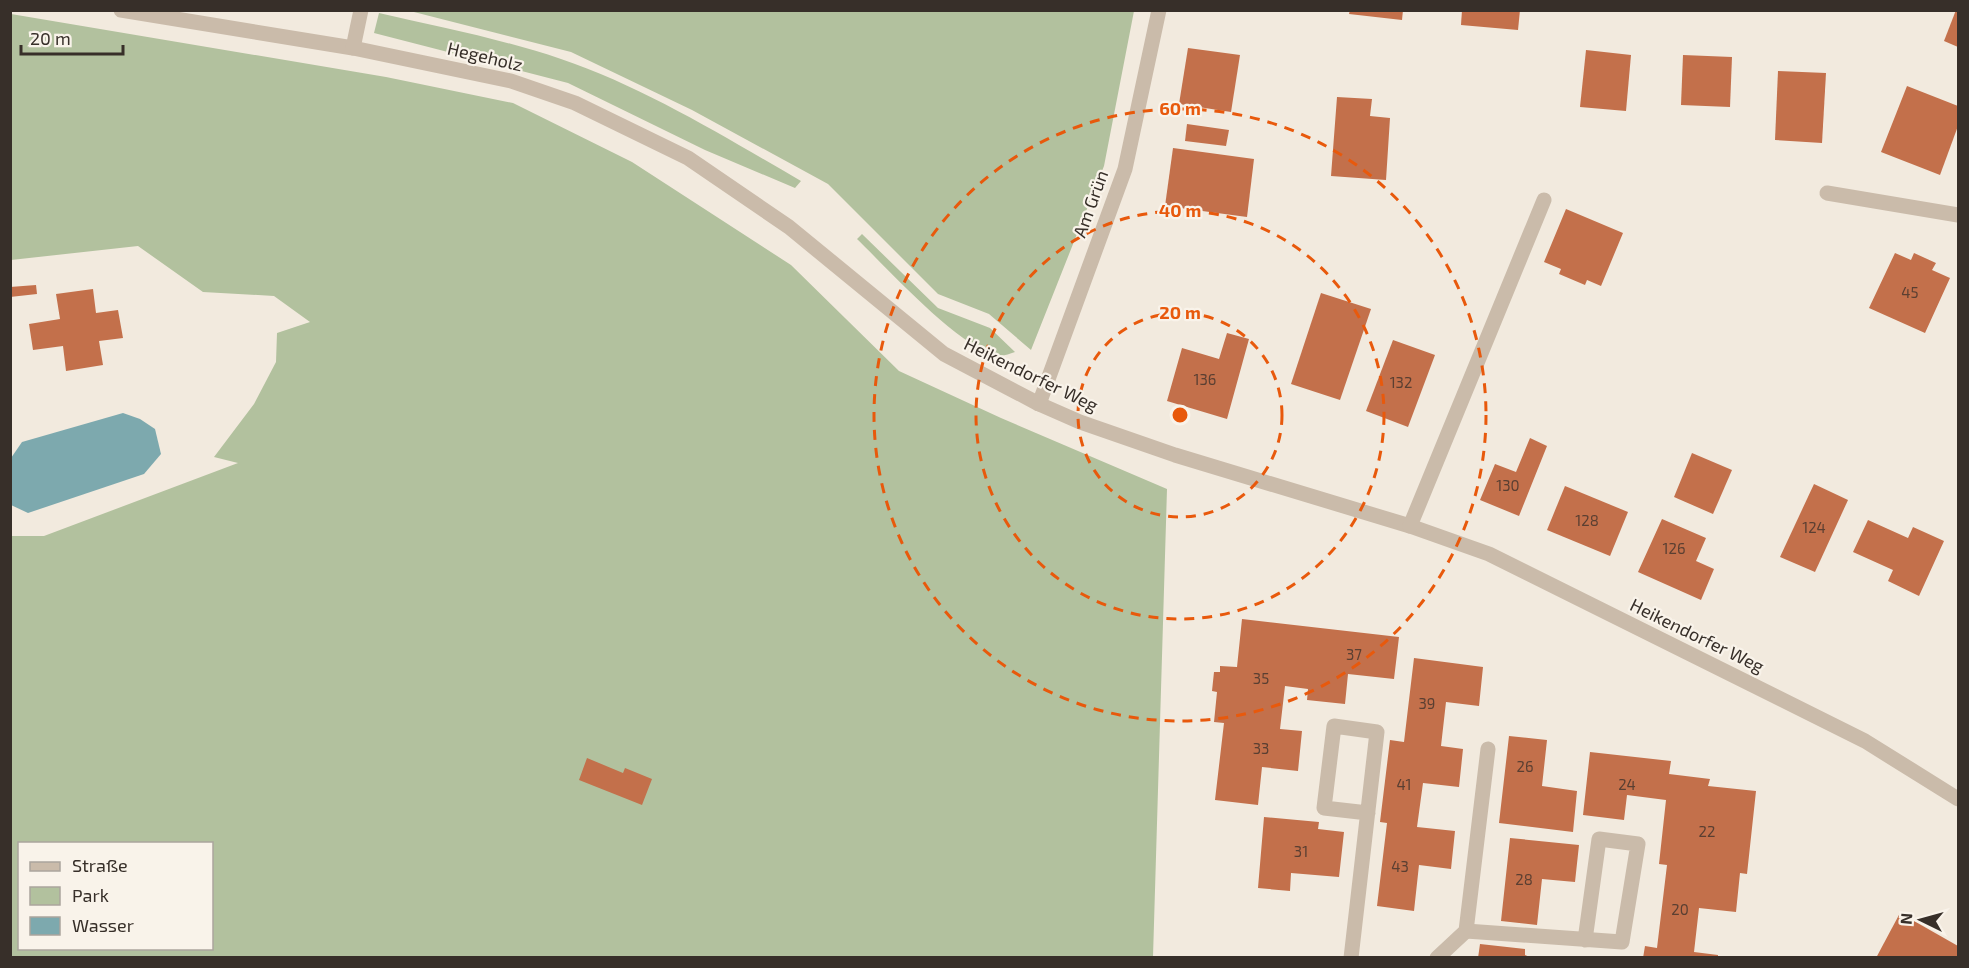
<svg xmlns="http://www.w3.org/2000/svg" width="1969" height="968" font-family="'Exo 2',sans-serif">
  <rect width="100%" height="100%" fill="#f2eade"/>
  <g fill="#b2c19e" fill-rule="evenodd">
    <polygon points="410,11 1134,11 1104,166 1031,350 989,314 938,294 828,184 692,110 571,52"/>
    <path d="M379 13C440 27 502 39 561 59 646 88 723 136 801 181L795 188 705 150 568 83 374 33Z"/>
    <path d="M11 14 386 77 513 103 632 162 791 265 899 371 1001 418 1167 489 1153 957H11L10 536H44L238 463 214 457 254 404 276 362 277 333 310 322 274 296 203 292 138 246 11 260ZM20 844H212V948H20Z"/>
    <path d="M862 234 938 308 990 328 1015 352C1007 355 1001 357 992 354 952 340 889 270 857 239Z"/>
  </g>
  <polygon fill="#7da9ae" points="123,413 140,419 155,429 161,454 144,474 28,513 11,505 11,458 22,442"/>
  <g fill="#c3704b">
    <polygon points="1350,10 1403,10 1402,20 1349,14"/>
    <polygon points="1462,10 1520,10 1518,30 1461,25"/>
    <polygon points="1956,10 1958,10 1958,47 1944,41"/>
    <polygon points="1188,48 1240,55 1231,112 1179,104"/>
    <polygon points="1586,50 1631,55 1626,111 1580,107"/>
    <polygon points="1683,55 1732,57 1730,107 1681,105"/>
    <polygon points="1778,71 1826,73 1822,143 1775,140"/>
    <polygon points="1907,86 1958,106 1958,126 1940,175 1881,152"/>
    <polygon points="1337,97 1372,99 1370,116 1390,118 1386,180 1331,176"/>
    <polygon points="1187,124 1229,130 1226,146 1185,141"/>
    <polygon points="1173,148 1254,159 1247,217 1165,206"/>
    <polygon points="1566,209 1623,233 1601,286 1587,280 1585,285 1559,274 1561,269 1544,262"/>
    <polygon points="1895,253 1911,260 1914,253 1936,263 1932,270 1950,278 1925,333 1869,308"/>
    <polygon points="36,285 37,294 10,297 10,287"/>
    <polygon points="93,289 96,313 118,310 123,338 99,341 103,365 66,371 63,346 33,350 29,324 60,319 56,294"/>
    <polygon points="1321,293 1371,309 1340,400 1291,384"/>
    <polygon points="1227,333 1249,339 1227,419 1167,401 1182,348 1219,359"/>
    <polygon points="1393,340 1435,355 1408,427 1366,411"/>
    <polygon points="1530,438 1547,446 1519,516 1480,500 1495,464 1516,472"/>
    <polygon points="1692,453 1732,470 1713,514 1674,497"/>
    <polygon points="1814,484 1848,500 1815,572 1780,557"/>
    <polygon points="1565,486 1628,512 1610,556 1547,530"/>
    <polygon points="1662,519 1706,538 1696,561 1714,569 1701,600 1638,572"/>
    <polygon points="1868,520 1908,538 1913,527 1944,541 1919,596 1888,581 1893,570 1853,552"/>
    <polygon points="1242,619 1399,637 1394,679 1348,674 1345,704 1307,700 1308,689 1285,686 1280,729 1302,731 1298,771 1262,767 1258,805 1215,800 1224,723 1214,722 1217,692 1212,691 1214,672 1220,672 1220,666 1237,667"/>
    <polygon points="1414,658 1483,667 1479,706 1446,702 1441,746 1463,749 1459,787 1423,783 1417,827 1455,831 1451,869 1419,865 1414,911 1377,906 1387,823 1380,822 1390,740 1404,742"/>
    <polygon points="1509,736 1547,740 1542,786 1577,791 1573,832 1499,823"/>
    <polygon points="1590,752 1671,761 1669,774 1710,779 1708,786 1756,791 1747,874 1740,873 1736,912 1699,908 1694,952 1718,955 1718,958 1643,958 1645,946 1657,948 1667,865 1659,864 1666,800 1627,795 1624,820 1583,815"/>
    <polygon points="587,758 623,773 625,768 652,779 642,805 579,780"/>
    <polygon points="1264,817 1319,822 1318,829 1344,832 1339,877 1291,873 1290,891 1258,888"/>
    <polygon points="1510,838 1579,845 1575,882 1542,879 1537,925 1501,921"/>
    <polygon points="1900,913 1958,946 1958,958 1876,958"/>
    <polygon points="1480,944 1525,949 1525,955 1532,958 1478,958"/>
  </g>
  <g fill="none" stroke-linecap="round" stroke-linejoin="round">
    <g stroke="#cabbaa" stroke-width="15">
      <polyline points="121,10 353,48 511,81 575,103 688,158 789,227 944,354 1039,404 1080,422 1175,455 1410,526 1489,554 1865,741 1958,799"/>
      <polyline points="353,48 361,10"/>
      <polyline points="1827,193 1958,215"/>
      <polyline points="1039,404 1125,169 1159,10"/>
      <polyline points="1410,526 1544,200"/>
      <polyline points="1466,931 1622,942 1638,844 1599,839 1585,940"/>
      <polyline points="1351,958 1377,732 1334,726 1324,808 1368,813"/>
      <polyline points="1437,958 1466,931 1488,749"/>
    </g>
  </g>
  <g fill="none" stroke="#e8590c" stroke-width="3" stroke-dasharray="10 8">
    <circle cx="1180" cy="415" r="102"/>
    <circle cx="1180" cy="415" r="204"/>
    <circle cx="1180" cy="415" r="306"/>
  </g>
  <g text-anchor="middle" stroke-width="4.5" stroke-linejoin="round" paint-order="stroke">
    <g font-size="15" fill="#5a3f32">
      <text x="1910" y="298">45</text>
      <text x="1205" y="385">136</text>
      <text x="1401" y="388">132</text>
      <text x="1508" y="491">130</text>
      <text x="1587" y="526">128</text>
      <text x="1814" y="533">124</text>
      <text x="1674" y="554">126</text>
      <text x="1354" y="660">37</text>
      <text x="1261" y="684">35</text>
      <text x="1427" y="709">39</text>
      <text x="1261" y="754">33</text>
      <text x="1525" y="772">26</text>
      <text x="1404" y="790">41</text>
      <text x="1627" y="790">24</text>
      <text x="1707" y="837">22</text>
      <text x="1301" y="857">31</text>
      <text x="1400" y="872">43</text>
      <text x="1524" y="885">28</text>
      <text x="1680" y="915">20</text>
    </g>
    <g font-size="18" fill="#372f29" stroke="#f9f3ea">
      <text transform="translate(485 57) rotate(13)" y="6">Hegeholz</text>
      <text transform="translate(1091 204) rotate(-70)" y="6">Am Grün</text>
      <text transform="translate(1031 375) rotate(26)" y="6">Heikendorfer Weg</text>
      <text transform="translate(1697 636) rotate(26)" y="6">Heikendorfer Weg</text>
    </g>
  </g>
  <circle cx="1180" cy="415" r="9" fill="#e8590c" stroke="#f9f3ea" stroke-width="3"/>
  <g font-size="18" text-anchor="middle" font-weight="bold" fill="#e8590c" stroke="#f9f3ea" stroke-width="4.5" stroke-linejoin="round" paint-order="stroke">
    <text x="1180" y="115">60 m</text>
    <text x="1180" y="217">40 m</text>
    <text x="1180" y="319">20 m</text>
  </g>
  <rect width="1969" height="968" fill="none" stroke="#372f29" stroke-width="24"/>
  <rect x="18" y="842" width="195" height="108" fill="#f9f3ea" stroke="#aba59d" stroke-width="1.5"/>
  <rect x="30" y="862" width="30" height="9" fill="#cabbaa" stroke="#aba59d" stroke-width="1.5"/>
  <text x="72" y="872" font-size="18" fill="#372f29">Straße</text>
  <rect x="30" y="887" width="30" height="18" fill="#b2c19e" stroke="#aba59d" stroke-width="1.5"/>
  <text x="72" y="902" font-size="18" fill="#372f29">Park</text>
  <rect x="30" y="917" width="30" height="18" fill="#7da9ae" stroke="#aba59d" stroke-width="1.5"/>
  <text x="72" y="932" font-size="18" fill="#372f29">Wasser</text>
  <g transform="translate(1921 920) rotate(275)" stroke="#f9f3ea" stroke-width="4.5" paint-order="stroke">
  <path d="M0-4.5L10 22L0 15L-10 22Z" fill="#372f29"/>
  <text y="-9" font-size="16" font-weight="bold" text-anchor="middle" fill="#372f29">N</text>
  </g>
  <path d="M21 45v9h102v-9" fill="none" stroke="#372f29" stroke-width="3"/>
  <text x="30" y="45" font-size="18" fill="#372f29" stroke="#f9f3ea" stroke-width="4.5" paint-order="stroke">20 m</text>
</svg>
